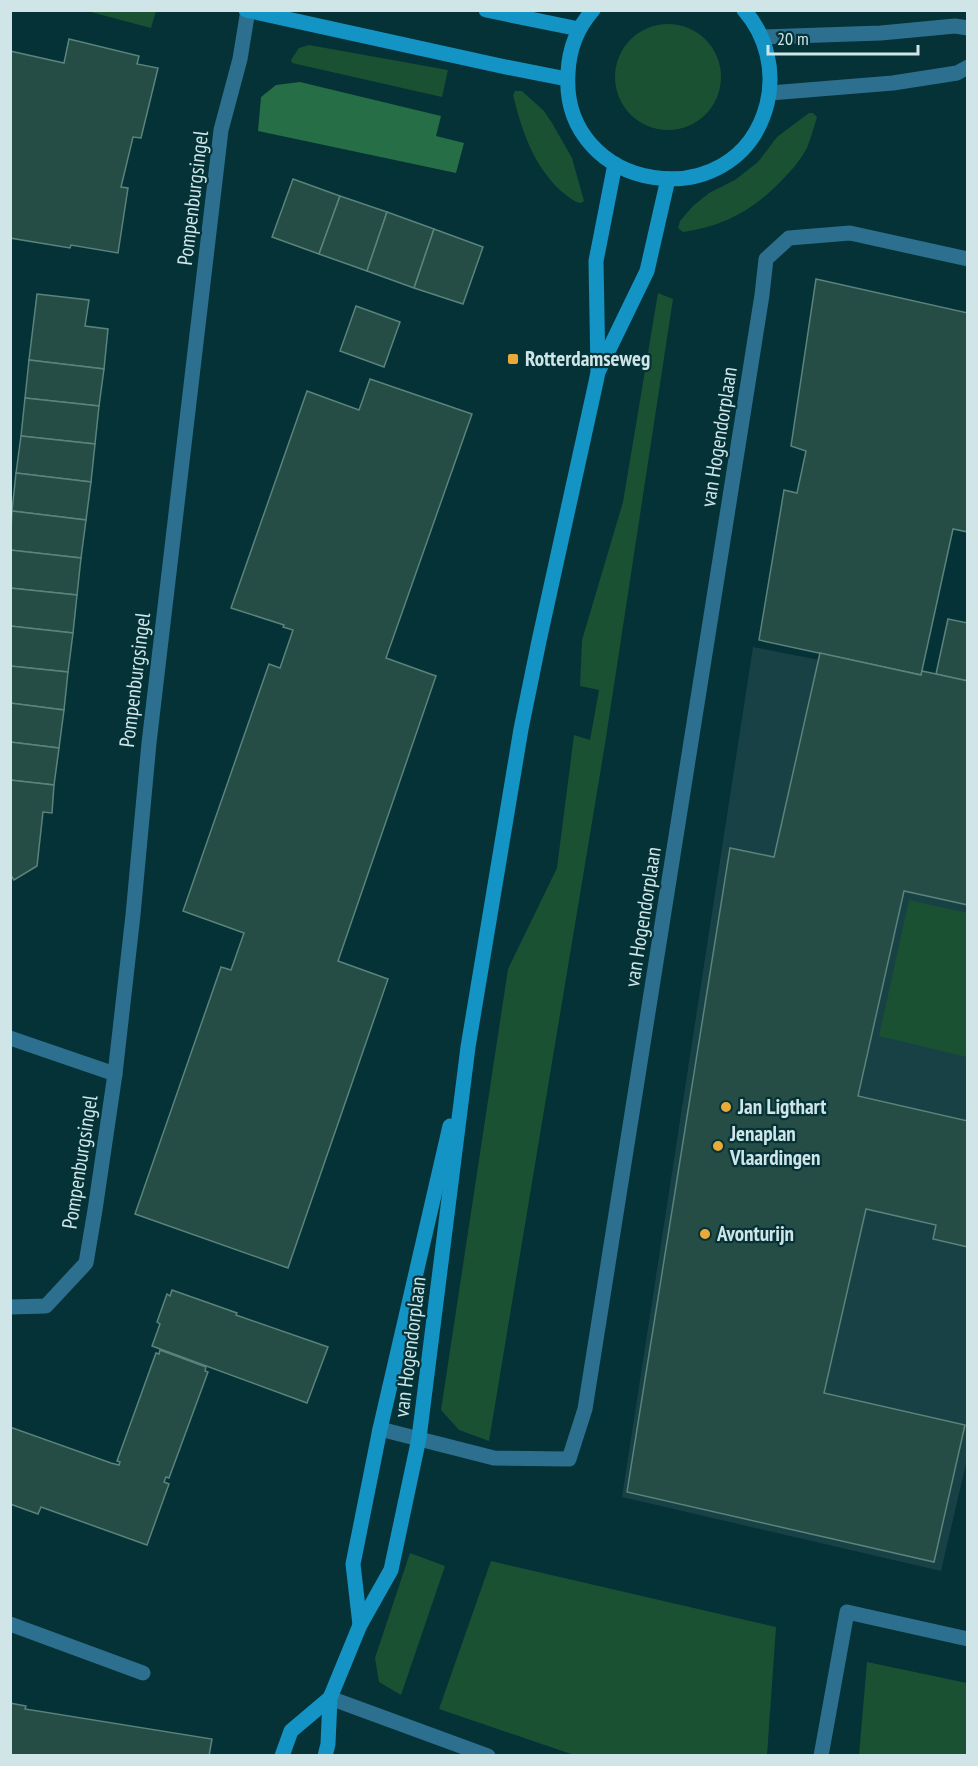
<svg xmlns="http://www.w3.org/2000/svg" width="978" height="1766" font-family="'PT Sans Narrow',sans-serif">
  <rect width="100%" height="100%" fill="#043237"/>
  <polygon fill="#184146" points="753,647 967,689 968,1455 941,1571 622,1497"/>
  <g fill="#1a5132">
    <polygon points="87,11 156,11 151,28"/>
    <circle cx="668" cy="77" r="53"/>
    <polygon points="309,45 448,70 442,97 292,63 291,60 299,48"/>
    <path d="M515 91H522L544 111 552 123 572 158 584 201 581 203C573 202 568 196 561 191 533 165 522 131 513 95Z"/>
    <path d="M809 113H813L817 117C814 127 811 138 807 148 801 159 792 170 784 178 755 209 725 226 683 232L678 228 680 221 693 206 709 193 735 180 758 162 777 137Z"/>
    <polygon points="658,293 673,299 605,744 489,1441 459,1430 441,1410 508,969 557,868 574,735 590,740 599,690 580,686 582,640 623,502"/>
    <polygon points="909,900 967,913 967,1057 879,1036"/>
    <polygon points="410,1553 445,1566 401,1695 379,1682 375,1658"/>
    <polygon points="491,1561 776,1627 767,1755 574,1755 439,1709"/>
    <polygon points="867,1662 967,1683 967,1755 859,1755"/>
  </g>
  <polygon fill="#266e45" points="300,82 441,116 436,136 464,143 456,173 258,131 261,97 276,85"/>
  <g fill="#254d46" stroke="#5a837b" stroke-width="1.5">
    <polygon points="69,39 139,56 137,64 158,68 141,138 133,137 121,187 128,188 118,253 71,245 70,248 10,238 10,51 64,63"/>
    <polygon points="293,179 340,196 319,254 272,237"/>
    <polygon points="340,196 387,212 367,271 319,254"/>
    <polygon points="387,212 434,229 414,288 367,271"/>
    <polygon points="434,229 483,247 463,304 414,288"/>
    <polygon points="816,279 968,313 968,532 953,529 921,675 759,640 784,490 797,493 806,451 791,446"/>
    <polygon points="37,294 89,300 85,326 108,329 104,369 29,360"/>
    <polygon points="356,306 400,322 384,367 340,351"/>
    <polygon points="29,360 104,369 99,406 25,398"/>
    <polygon points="370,379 472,414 386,658 436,676 338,961 388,979 288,1268 135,1214 221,967 231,970 244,933 183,911 269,664 280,668 293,630 283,627 284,625 231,608 307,391 359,410"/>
    <polygon points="25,398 99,406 95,444 21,436"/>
    <polygon points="21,436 95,444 91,482 16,473"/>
    <polygon points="16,473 91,482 86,520 12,511"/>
    <polygon points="12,511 86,520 81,558 10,550"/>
    <polygon points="10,550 81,558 77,595 10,588"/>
    <polygon points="10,588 77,595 73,633 10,626"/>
    <polygon points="948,619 968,623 968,681 936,674"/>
    <polygon points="10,626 73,633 68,672 10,666"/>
    <polygon points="820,653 921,675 922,671 968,681 968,905 904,891 858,1096 968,1121 968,1247 933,1239 936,1225 866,1209 824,1393 965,1425 934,1562 627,1492 730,848 774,857"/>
    <polygon points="10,666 68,672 64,710 10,703"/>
    <polygon points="10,703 64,710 59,748 10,742"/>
    <polygon points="10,742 59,748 54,785 10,780"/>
    <polygon points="10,780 54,785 52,813 43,812 37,866 14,880 10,874"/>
    <polygon points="172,1290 237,1313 236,1315 328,1347 307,1403 152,1346 160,1324 157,1322 167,1294 170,1296"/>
    <polygon points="160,1350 206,1367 205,1371 208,1372 169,1478 166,1477 164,1482 169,1484 147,1545 41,1507 38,1514 10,1504 10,1427 111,1463 119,1465 120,1462 117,1461 156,1353 159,1354"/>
    <polygon points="10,1703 26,1706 25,1709 212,1739 209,1756 10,1756"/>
  </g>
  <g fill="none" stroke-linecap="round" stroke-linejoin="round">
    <g stroke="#2d6f8e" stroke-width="15">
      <polyline points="762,37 881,33 955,26 968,28"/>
      <polyline points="770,93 893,83 957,73 968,67"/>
      <polyline points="10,1038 115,1074"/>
      <polyline points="10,1307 46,1306 86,1263 95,1210 115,1074 133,915 149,743 221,130 240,59 248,10"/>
      <polyline points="380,1429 494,1458 569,1459 585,1409 762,295 766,259 789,238 850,233 968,259"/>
      <polyline points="10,1624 143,1673"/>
      <polyline points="330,1698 488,1756"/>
      <polyline points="821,1756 847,1612 968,1639"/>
    </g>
    <g stroke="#1494c5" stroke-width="15">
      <polyline points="246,10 501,66 567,79"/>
      <polyline points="486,10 579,29"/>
      <path d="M593 10C577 28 569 49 568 73 560 193 737 221 767 104 775 72 767 36 744 10"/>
      <polyline points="599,370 647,271 668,179"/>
      <polyline points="360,1625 353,1564 380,1429 450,1126"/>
      <polyline points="282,1756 291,1731 330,1698"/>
      <polyline points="325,1756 328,1744 330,1698 360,1625 391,1570 419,1438 468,1047 521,729 539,641 596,382 598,372 596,261 615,164"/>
    </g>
  </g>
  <g fill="#e9aa38" stroke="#043237" stroke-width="2">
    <rect x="507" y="353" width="12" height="12" rx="3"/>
    <circle cx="726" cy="1107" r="6"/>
    <circle cx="718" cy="1146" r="6"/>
    <circle cx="705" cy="1234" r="6"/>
  </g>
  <g text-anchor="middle" stroke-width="4.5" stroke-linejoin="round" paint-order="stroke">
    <g font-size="21" fill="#cfe5e7" stroke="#043237">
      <text transform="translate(193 198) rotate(-83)" y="7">Pompenburgsingel</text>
      <text transform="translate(719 437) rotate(-81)" y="7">van Hogendorplaan</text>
      <text transform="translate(135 680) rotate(-83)" y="7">Pompenburgsingel</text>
      <text transform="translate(643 917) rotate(-81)" y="7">van Hogendorplaan</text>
      <text transform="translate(80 1162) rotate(-81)" y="7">Pompenburgsingel</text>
      <text transform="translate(410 1347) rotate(-83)" y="7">van Hogendorplaan</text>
    </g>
    <g font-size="21" font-weight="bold" fill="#cfe5e7" stroke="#043237" text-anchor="start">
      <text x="525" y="366">Rotterdamseweg</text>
      <text x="738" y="1114">Jan Ligthart</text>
      <text x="730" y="1141">Jenaplan<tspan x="730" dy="24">Vlaardingen</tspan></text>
      <text x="717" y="1241">Avonturijn</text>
    </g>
  </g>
  <rect width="978" height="1766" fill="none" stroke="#cfe5e7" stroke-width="24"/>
  <path d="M768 45v9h150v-9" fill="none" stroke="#cfe5e7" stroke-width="3"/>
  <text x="777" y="45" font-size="18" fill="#cfe5e7" stroke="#043237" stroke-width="4.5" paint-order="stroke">20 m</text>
</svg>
